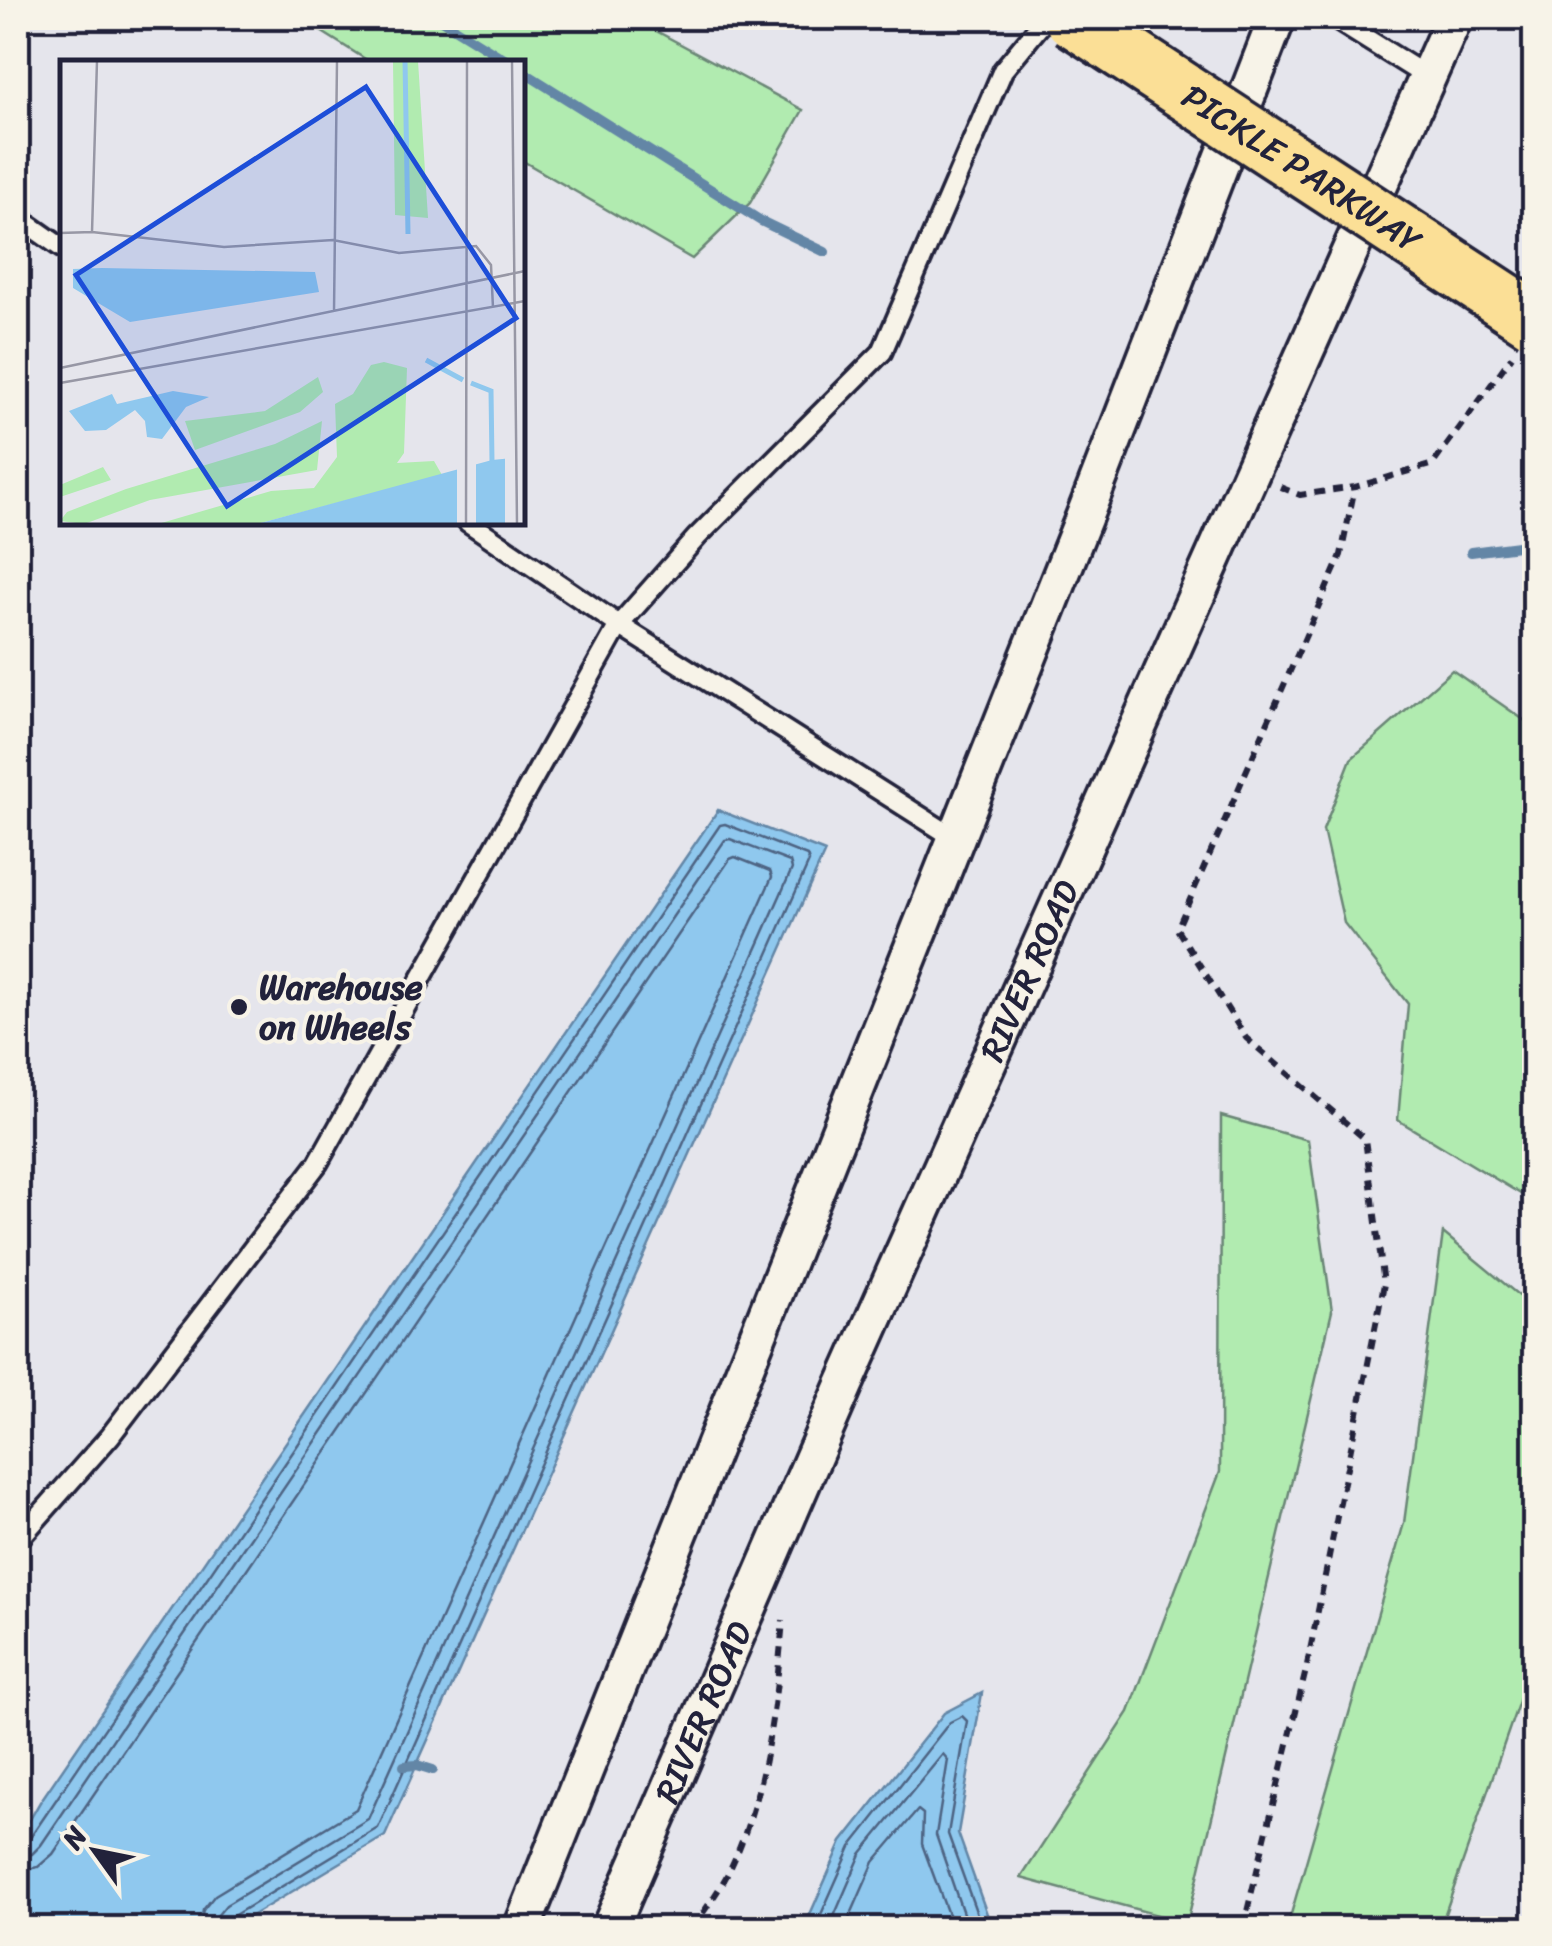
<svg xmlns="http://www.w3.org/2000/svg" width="1552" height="1946" font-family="Sriracha,sans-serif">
  <rect width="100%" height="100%" fill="#e5e5ec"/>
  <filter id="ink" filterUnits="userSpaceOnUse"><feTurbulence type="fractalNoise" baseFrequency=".01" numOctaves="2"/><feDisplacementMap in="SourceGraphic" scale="20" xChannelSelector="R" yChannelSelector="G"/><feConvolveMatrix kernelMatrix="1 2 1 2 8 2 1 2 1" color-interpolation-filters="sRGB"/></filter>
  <g filter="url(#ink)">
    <g fill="#b1ebb0" stroke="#6a8676" stroke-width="2.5">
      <polygon points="300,18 632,18 803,110 750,203 692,259 523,161 522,62 370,62"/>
      <polygon points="1452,670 1534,727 1534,1202 1398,1120 1408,1004 1344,923 1323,830 1351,759"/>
      <polygon points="1221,1116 1308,1140 1332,1311 1187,1923 1021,1878 1129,1712 1220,1472"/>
      <polygon points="1443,1233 1534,1308 1534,1658 1440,1928 1287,1928 1404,1523"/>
    </g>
    <g fill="#8fc8ee" stroke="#6386a6" stroke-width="2.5">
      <polygon points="718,810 825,852 385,1836 231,1928 18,1928 18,1840 40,1802"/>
      <polygon points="982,1693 958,1833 992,1928 804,1928 842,1842 944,1713"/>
    </g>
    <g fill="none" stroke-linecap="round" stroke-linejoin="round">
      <g stroke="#4e6483" stroke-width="2.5">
        <polyline points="18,1844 30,1838 720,825 725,824 807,856 809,862 378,1828 233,1916 228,1928"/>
        <polyline points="18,1856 32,1854 41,1845 725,840 730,839 790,862 792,869 368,1819 226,1905 217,1916 215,1928"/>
        <polyline points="18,1871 38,1867 53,1854 730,859 735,857 770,871 772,877 356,1809 215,1895 203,1910 200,1928"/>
        <polyline points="815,1928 851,1847 950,1722 962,1716 967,1721 948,1834 982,1928"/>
        <polyline points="829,1928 861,1854 943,1754 948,1760 936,1835 968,1928"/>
        <polyline points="845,1928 874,1862 918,1810 923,1814 922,1844 953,1928"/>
      </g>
      <g stroke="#6386a6" stroke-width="10">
        <polyline points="438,18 509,62"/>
        <polyline points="522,71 761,221 825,252"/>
        <polyline points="1471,552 1534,544"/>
        <polyline points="404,1766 417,1765 433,1770"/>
      </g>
      <g stroke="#22223b" stroke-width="25">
        <g id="lane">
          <polyline points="1333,18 1429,78"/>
          <polyline points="18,217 62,248"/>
          <polyline points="468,522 619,625 956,839"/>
          <polyline points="18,1540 110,1436 318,1163 619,625 697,537 882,352 1003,70 1046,18"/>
        </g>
      </g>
      <g stroke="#22223b" stroke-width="42">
        <g id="street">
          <polyline points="522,1928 1084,517 1277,18"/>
          <path id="s1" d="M610 1928 844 1386 1454 18"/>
        </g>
      </g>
      <g stroke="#22223b" stroke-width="6" stroke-dasharray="10 8" stroke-linecap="butt">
        <polyline points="1280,487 1300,495 1355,487 1433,464 1512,356"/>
        <path d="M693 1928C705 1909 720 1890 730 1869 766 1794 776 1702 783 1620"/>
        <polyline points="1243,1928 1306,1670 1384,1284 1365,1139 1246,1038 1177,929 1341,555 1355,487"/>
      </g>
      <use href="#lane" stroke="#f7f3e8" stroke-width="18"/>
      <use href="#street" stroke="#f7f3e8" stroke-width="35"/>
      <g stroke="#22223b" stroke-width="62" stroke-linecap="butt">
        <g id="highway-bridge">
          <path id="s2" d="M1072 18 1534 320"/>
        </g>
      </g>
      <use href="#highway-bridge" stroke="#fbdf96" stroke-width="55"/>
    </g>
  </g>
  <circle fill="#22223b" stroke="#f7f3e8" stroke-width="4" cx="239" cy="1007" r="10"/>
  <g text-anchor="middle" stroke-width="8" stroke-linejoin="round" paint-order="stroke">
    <g font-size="35" fill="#22223b" stroke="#f7f3e8">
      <text dy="12" stroke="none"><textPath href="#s2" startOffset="275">PICKLE PARKWAY</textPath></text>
      <text dy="12" stroke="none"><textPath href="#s1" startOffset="1045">RIVER ROAD</textPath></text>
      <text dy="12" stroke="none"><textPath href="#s1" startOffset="235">RIVER ROAD</textPath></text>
    </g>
    <g font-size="35" font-weight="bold" fill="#22223b" stroke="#f7f3e8" text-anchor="start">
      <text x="259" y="999">Warehouse<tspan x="259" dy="40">on Wheels</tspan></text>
    </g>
  </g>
  <g transform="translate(60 60)">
    <rect width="465" height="465" fill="#e5e5ec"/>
    <path d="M333 1H358L368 158 335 155ZM324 302 347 308 344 393 337 403 374 401 382 415 197 464H98L211 431 254 428 277 397 275 344 293 334 311 305ZM258 317 263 332 240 352 135 390 125 361 205 351ZM262 361 257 410 90 440 24 464 0 461 7 452 66 429 215 384ZM43 407 51 420 0 437V425Z" fill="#b1ebb0"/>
    <path d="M42 208 255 212 259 232 70 262 13 228V209ZM113 331 149 337 126 347 102 379 87 377 85 361 75 350 46 370 25 371 9 351 52 334 57 344ZM465 397V464H197L432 400Z" fill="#8fc8ee"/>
    <path d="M465 392V464H445V394ZM416 399V464H397V404Z" fill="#e5e5ec"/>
    <path fill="none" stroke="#8fc8ee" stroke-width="5" d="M345 1 348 174M366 300 403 320M411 323 431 331 432 401"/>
    <path fill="none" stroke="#9797a5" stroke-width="2.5" d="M452 1 457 464M32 172 164 187 273 180 339 193 416 186 431 205 433 248M0 173 32 172 37 1M274 251 277 1M0 308 465 211M0 323 465 241M406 464 407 1"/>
    <path fill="#1d4ed8" fill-opacity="0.15" stroke="#1d4ed8" stroke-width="5" d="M306 27 456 258 167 446 16 215Z"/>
    <rect width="465" height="465" fill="none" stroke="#22223b" stroke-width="5"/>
  </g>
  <rect width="1552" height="1946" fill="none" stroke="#f7f3e8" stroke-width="60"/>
  <rect x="30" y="30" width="1492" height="1886" fill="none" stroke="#22223b" stroke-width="4" filter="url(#ink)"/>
  <g transform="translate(95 1851) rotate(303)" stroke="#f7f3e8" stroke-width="8" paint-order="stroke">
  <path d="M0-8L18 38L0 25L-18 38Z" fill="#22223b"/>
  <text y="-15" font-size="28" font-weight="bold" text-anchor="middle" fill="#22223b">N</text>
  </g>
</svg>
